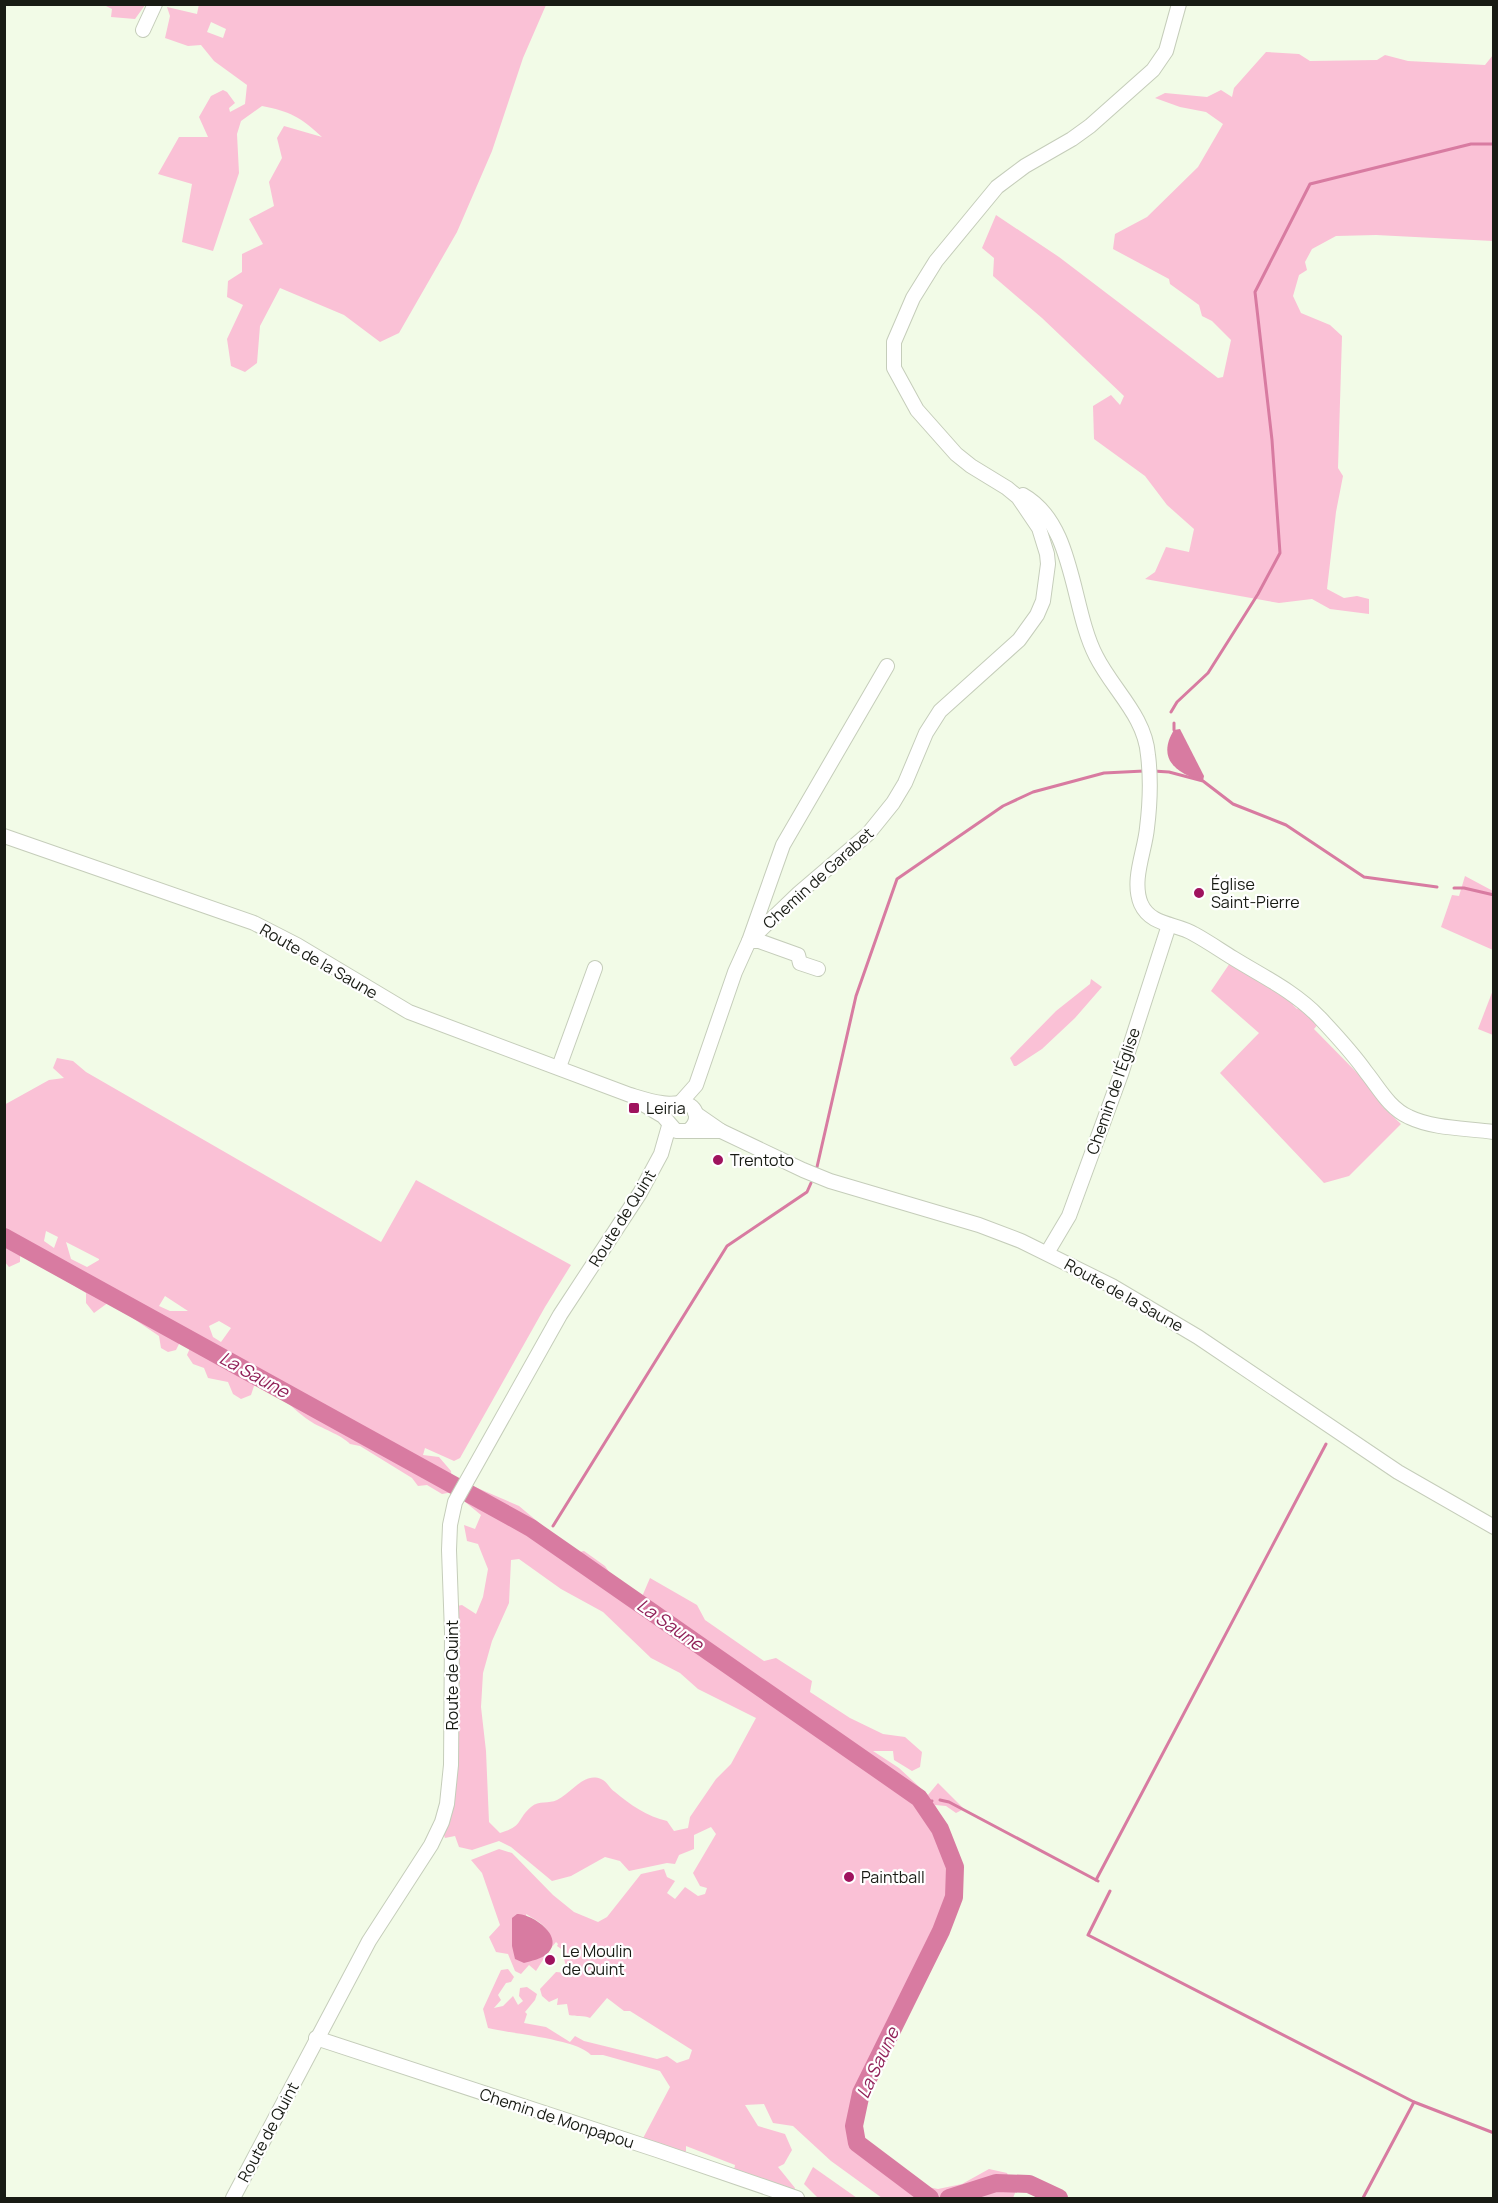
<svg xmlns="http://www.w3.org/2000/svg" width="1498" height="2203" font-family="Manrope,sans-serif">
  <rect width="100%" height="100%" fill="#f2fbe7"/>
  <g fill="#fac1d6" fill-rule="evenodd">
    <path d="M199 4 546 5 523 58 492 151 457 232 399 333 380 342 344 315 280 288 260 326 257 363 245 372 231 366 227 339 243 305 227 297 228 281 242 272V254L263 244 249 219 274 206 269 182 282 158 277 138 284 126 322 137C301 117 289 111 262 106L241 121 237 134 239 173 213 251 182 242 192 184 158 174 179 137H208L199 117 211 96 223 90 227 92 235 103 229 108 230 112 245 104 247 85 214 61 201 45 188 46 165 38 170 16 167 7 197 14ZM211 22 226 29 223 38 207 32Z"/>
    <polygon points="104,5 145,5 135,19 111,17 112,9"/>
    <polygon points="1266,52 1299,54 1310,61 1377,60 1385,55 1408,61 1485,65 1493,55 1493,241 1376,235 1336,236 1312,249 1305,262 1307,270 1299,275 1293,296 1301,313 1330,325 1342,336 1338,468 1343,476 1336,512 1327,589 1344,598 1357,596 1369,599 1369,614 1330,609 1312,599 1279,603 1145,579 1155,572 1166,547 1189,552 1194,529 1167,505 1145,476 1094,439 1093,406 1111,395 1120,405 1124,396 1042,318 993,276 994,258 982,248 996,215 1059,257 1218,378 1223,377 1231,340 1212,321 1202,316 1199,305 1170,284 1169,279 1113,249 1115,234 1147,217 1198,167 1223,124 1206,112 1180,107 1155,98 1165,93 1207,97 1221,90 1232,97 1234,88"/>
    <polygon points="1465,876 1493,891 1493,950 1441,927 1452,895 1459,896"/>
    <polygon points="1230,963 1296,1002 1293,1005 1297,1009 1301,1005 1319,1023 1314,1029 1370,1086 1383,1107 1401,1124 1349,1176 1324,1183 1220,1073 1259,1033 1211,991"/>
    <polygon points="1091,979 1102,987 1075,1018 1042,1049 1016,1066 1014,1066 1010,1058 1056,1011 1090,984"/>
    <polygon points="1493,990 1494,1035 1493,1035 1478,1029"/>
    <path d="M57 1058 73 1061 86 1072 381 1242 416 1180 571 1265 545 1307 460 1458 454 1461 425 1448 423 1455 439 1457 451 1471 453 1492 442 1494 427 1485 418 1486 412 1478 360 1446 350 1444C342 1435 320 1428 310 1421 299 1414 290 1404 280 1397 272 1392 263 1387 255 1383L251 1395 241 1399 233 1394 228 1382 208 1378 204 1368 193 1364 187 1355 190 1348 180 1342 176 1350 168 1352 161 1348 159 1336 109 1302 94 1313 86 1303V1293L20 1253V1262L9 1267 4 1261V1105L49 1080 64 1078 53 1068ZM46 1231 58 1237 54 1248 44 1241ZM66 1242 99 1259V1260L87 1267 71 1259ZM165 1296 188 1311H170L159 1306ZM219 1321 231 1328 221 1342 213 1337 209 1326Z"/>
    <path d="M475 1487 519 1506 575 1553 584 1551 605 1566 618 1585 641 1599 650 1578 697 1605 705 1620 764 1661 776 1658 812 1681 810 1692 850 1718 883 1734 905 1737 922 1752 920 1767 912 1771 894 1760 893 1751H873L899 1768 928 1795 938 1783 964 1809 956 1813 946 1806 935 1805 955 1844 960 1882 957 1907 893 2034 864 2103 859 2133 869 2147 922 2186 938 2189 962 2184 989 2169 1007 2173 1015 2193 1013 2198H882L831 2161 793 2126 773 2123 764 2104 745 2105 758 2126 785 2134 792 2150 784 2164 778 2167 795 2188 794 2191 734 2170 735 2165 686 2146V2151L680 2159 640 2144 670 2087 660 2071 603 2055H591C577 2039 512 2034 488 2028L483 2009 501 1970 508 1969 514 1977 511 1982 506 1983 498 1995 501 2000 494 2008 503 2006 513 1996 518 2005 523 2001 519 1996 520 1988 527 1987 537 1994 535 2000 525 2012 527 2014 524 2023 546 2027 570 2042 575 2036 584 2041 657 2059 667 2056 677 2063 689 2059 692 2050 630 2011H624L607 1998 590 2018C583 2015 577 2017 569 2015L567 2004 557 2005 558 1998 549 2002 542 1996 540 1989 556 1972 567 1973 564 1958 567 1953 557 1946 558 1944 556 1942 551 1948C551 1927 542 1924 526 1914L533 1960 546 1955 536 1971 529 1965 521 1974 515 1971 508 1954 496 1952 489 1937 500 1925 482 1873 471 1860 499 1849 512 1853 553 1895 574 1912 598 1922 607 1917 641 1874 664 1869 667 1877 675 1881 667 1893 675 1899 685 1887 698 1896 705 1894 707 1888 700 1886 693 1873 716 1834 711 1827 694 1835V1849L679 1855 675 1864 667 1863 629 1871 620 1861 605 1857 571 1876 552 1881 511 1847 499 1841 472 1850 459 1847 455 1836 445 1838 442 1831 454 1806 460 1685 454 1673 459 1654 457 1606 462 1605 476 1614 483 1597 488 1569 478 1544 467 1541 464 1525 475 1529 481 1515 464 1501ZM519 1559 561 1589 603 1612 651 1658 680 1673 698 1689 756 1718 731 1764 716 1779 690 1817 688 1828 674 1831 667 1821C648 1817 629 1804 615 1792 609 1788 608 1782 601 1779 583 1772 572 1793 557 1800 549 1804 539 1800 531 1807 516 1820 524 1826 500 1833L489 1822 486 1751 481 1707 483 1673 492 1641 509 1603 511 1560Z"/>
    <polygon points="813,2167 857,2198 818,2198 804,2184"/>
  </g>
  <g fill="#d87ba1">
    <path d="M1180 729 1204 776 1203 781C1177 774 1156 759 1174 730Z"/>
    <path d="M517 1914C533 1914 566 1937 547 1954 541 1959 531 1961 524 1963L515 1959 512 1946V1918Z"/>
  </g>
  <g fill="none" stroke-linecap="round" stroke-linejoin="round">
    <g stroke="#d87ba1" stroke-width="3">
      <polyline points="1171,712 1177,702 1208,673 1258,594 1280,553 1272,440 1255,292 1310,184 1471,144 1494,144"/>
      <polyline points="1174,723 1174,730"/>
      <polyline points="1153,771 1169,772 1203,781 1233,804 1286,825 1364,877 1437,887"/>
      <polyline points="1454,888 1464,888 1494,895"/>
      <polyline points="817,1167 856,996 897,879 1003,806 1033,792 1104,773 1144,771"/>
      <polyline points="553,1526 727,1246 807,1192 811,1183"/>
      <polyline points="546,1539 548,1535"/>
      <polyline points="940,1800 949,1802 1098,1881"/>
      <polyline points="921,1802 932,1801"/>
      <polyline points="1096,1880 1326,1444"/>
      <polyline points="1110,1891 1088,1935 1414,2102 1494,2133"/>
      <polyline points="1363,2198 1414,2102"/>
    </g>
    <g stroke="#d87ba1" stroke-width="18">
      <polyline points="4,1237 531,1528 919,1798 940,1829 955,1867 954,1897 941,1931 861,2093 854,2126 857,2143 930,2198"/>
      <polyline points="949,2198 996,2183 1029,2184 1059,2198"/>
    </g>
    <g stroke="#c5cdba" stroke-width="16">
      <g id="minor">
        <polyline points="143,30 155,4"/>
        <path d="M1023 495C1075 524 1071 608 1096 656 1113 690 1145 716 1148 755 1151 779 1150 804 1147 828 1145 851 1131 880 1141 904 1151 926 1176 923 1194 934 1207 941 1220 950 1233 958 1262 976 1294 991 1319 1017 1335 1034 1352 1052 1366 1072 1379 1088 1389 1108 1409 1117 1434 1129 1466 1128 1494 1132"/>
        <path d="M4 836 254 923 297 945 409 1012 630 1095C640 1098 652 1102 662 1103 670 1105 679 1102 686 1104 700 1108 698 1123 689 1130"/>
        <polyline points="818,969 800,963 798,955 759,941 749,941 783,845 887,666"/>
        <polyline points="559,1067 595,968"/>
        <polyline points="641,1103 663,1116 676,1131 721,1131"/>
        <polyline points="680,1103 696,1085 735,972 749,941 799,893 868,834 893,803 905,783 926,733 940,711 1019,640 1037,615 1043,601 1048,564 1047,554 1039,528 1018,497 1007,488 971,466 956,454 917,410 894,368 894,342 913,298 936,261 997,187 1025,166 1072,139 1090,126 1153,70 1166,51 1179,4"/>
        <polyline points="695,1113 721,1131 803,1170 830,1181 979,1225 1021,1241 1112,1286 1198,1337 1398,1472 1494,1527"/>
        <polyline points="1047,1253 1069,1216 1121,1074 1169,925"/>
        <polyline points="316,2038 657,2150 797,2198"/>
        <polyline points="233,2198 369,1941 431,1845 442,1822 447,1804 451,1765 452,1633 449,1550 450,1525 455,1502 560,1315 640,1193 661,1154 669,1126"/>
      </g>
    </g>
    <use href="#minor" stroke="#fff" stroke-width="14"/>
  </g>
  <g fill="#9f135e" stroke="#fff" stroke-width="2">
    <circle cx="1199" cy="893" r="6"/>
    <rect x="628" y="1102" width="12" height="12" rx="3"/>
    <circle cx="718" cy="1160" r="6"/>
    <circle cx="849" cy="1877" r="6"/>
    <circle cx="550" cy="1960" r="6"/>
  </g>
  <g text-anchor="middle" stroke-width="4.5" stroke-linejoin="round" paint-order="stroke">
    <g font-size="16" fill="#181b14" stroke="#fff">
      <text transform="translate(818 878) rotate(-42)" y="6">Chemin de Garabet</text>
      <text transform="translate(319 961) rotate(30)" y="6">Route de la Saune</text>
      <text transform="translate(1113 1091) rotate(-71)" y="6">Chemin de l'Église</text>
      <text transform="translate(622 1218) rotate(-58)" y="6">Route de Quint</text>
      <text transform="translate(1124 1295) rotate(29)" y="6">Route de la Saune</text>
      <text transform="translate(452 1675) rotate(-90)" y="6">Route de Quint</text>
      <text transform="translate(557 2118) rotate(18)" y="6">Chemin de Monpapou</text>
      <text transform="translate(268 2132) rotate(-62)" y="6">Route de Quint</text>
    </g>
    <g font-size="16" fill="#181b14" stroke="#fff" text-anchor="start">
      <text x="1211" y="890">Église<tspan x="1211" dy="18">Saint-Pierre</tspan></text>
      <text x="646" y="1114">Leiria</text>
      <text x="730" y="1166">Trentoto</text>
      <text x="861" y="1883">Paintball</text>
      <text x="562" y="1957">Le Moulin<tspan x="562" dy="18">de Quint</tspan></text>
    </g>
    <g font-size="18" font-style="italic" fill="#912259" stroke="#fff">
      <text transform="translate(254 1375) rotate(29)" y="6">La Saune</text>
      <text transform="translate(670 1625) rotate(35)" y="6">La Saune</text>
      <text transform="translate(878 2063) rotate(-65)" y="6">La Saune</text>
    </g>
  </g>
  <rect width="1498" height="2203" fill="none" stroke="#181b14" stroke-width="12"/>
</svg>
